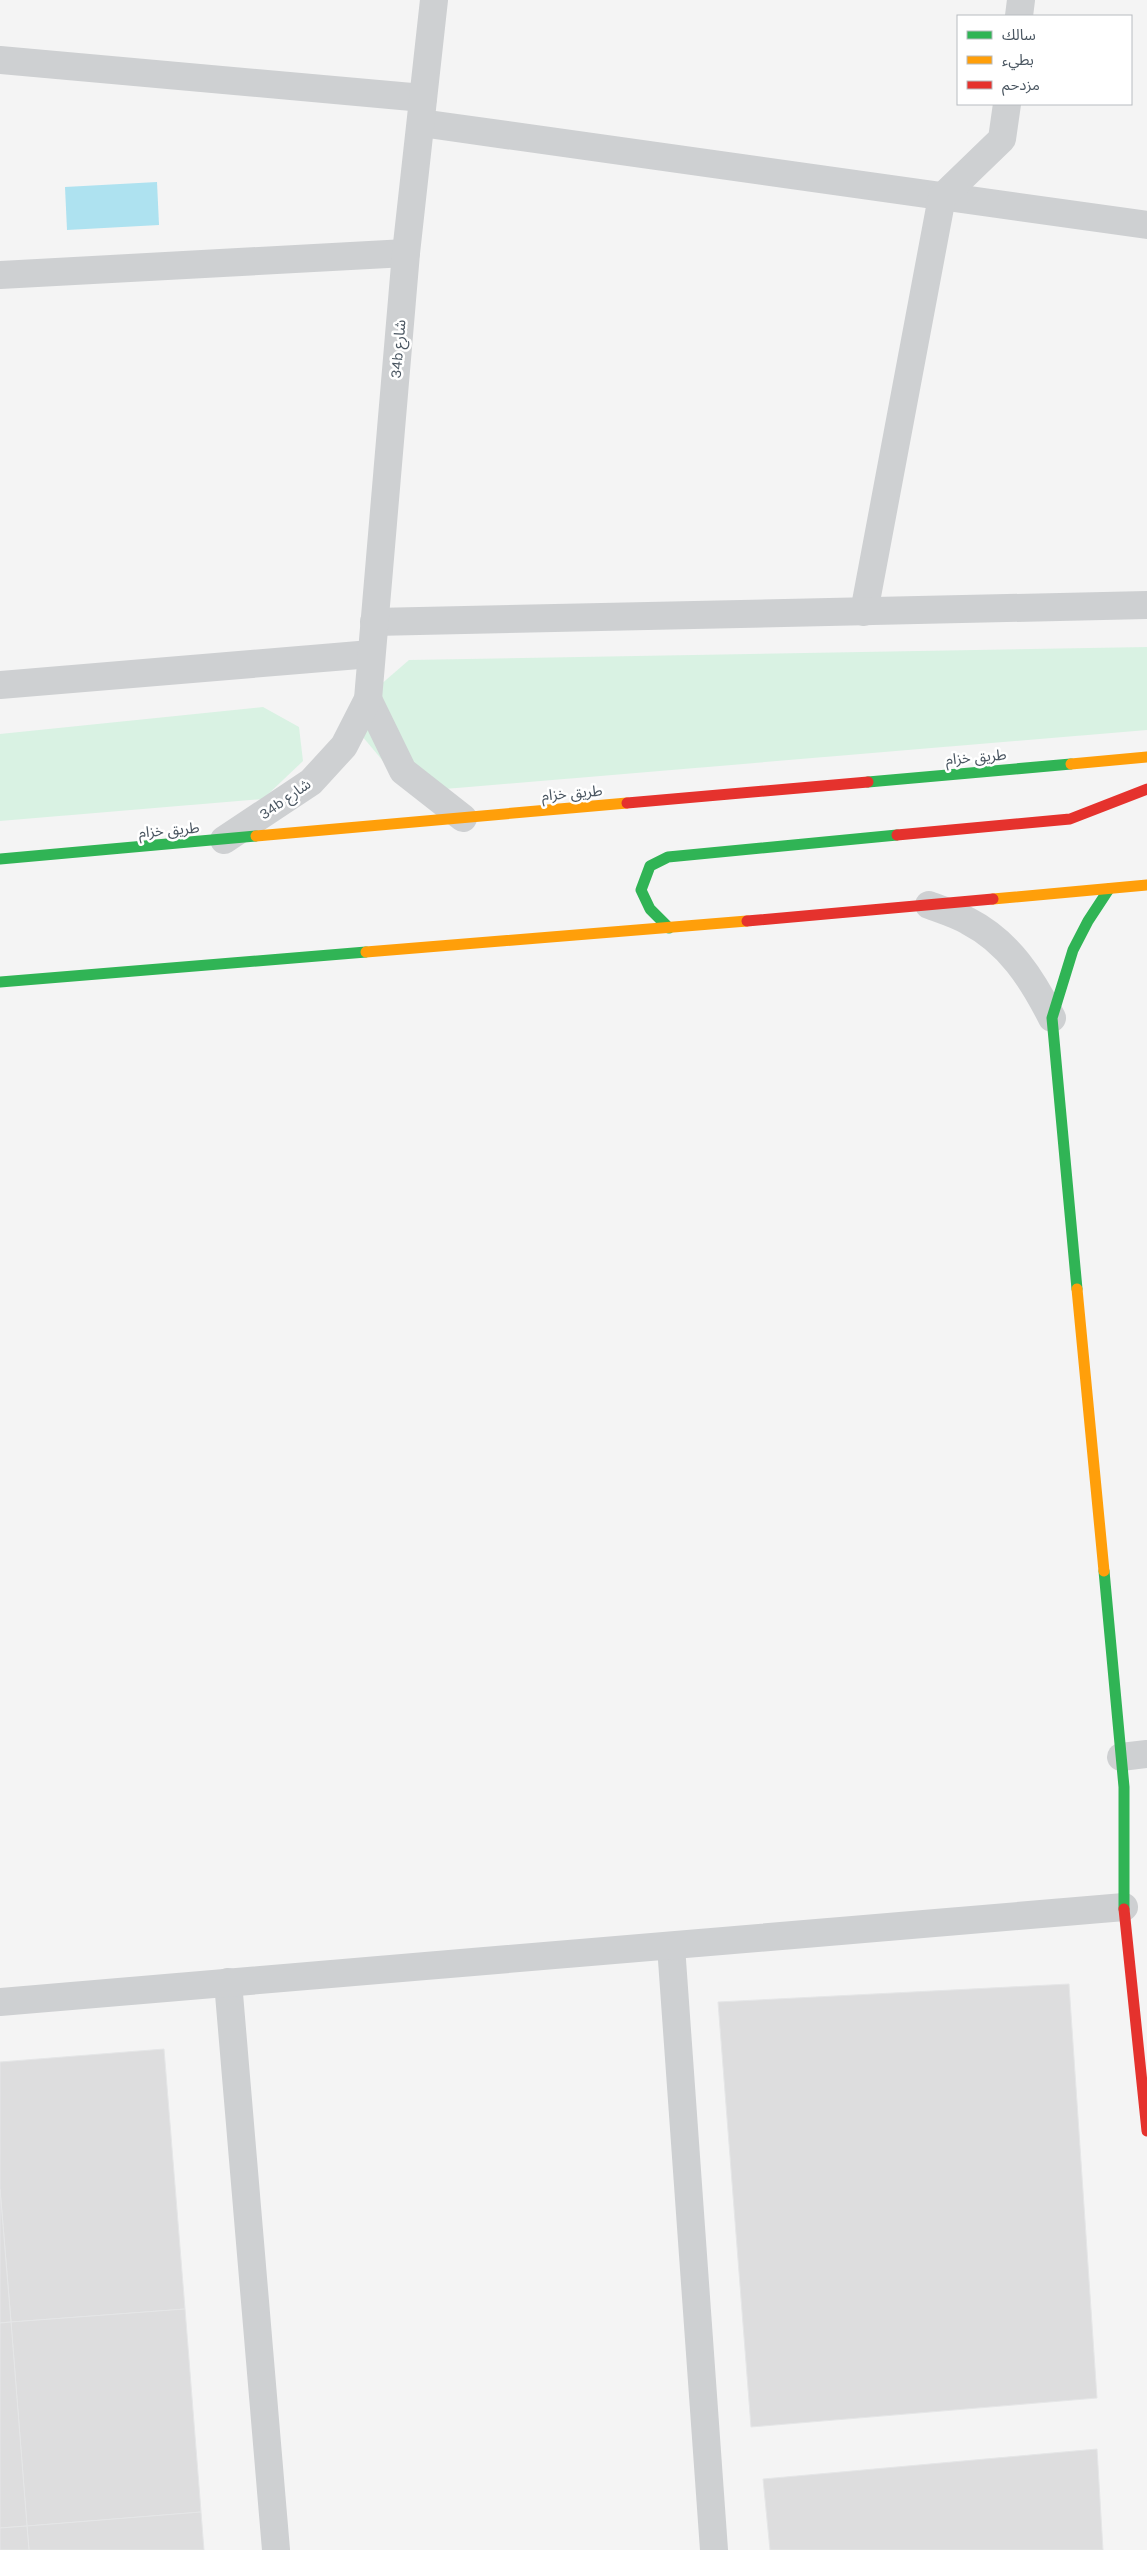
<svg xmlns="http://www.w3.org/2000/svg" width="1147" height="2550" font-family="Karla,'Noto Sans Arabic',sans-serif">
  <rect width="100%" height="100%" fill="#f4f4f4"/>
  <g fill="#d9f2e3">
    <polygon points="1147,647 1147,730 409,792 362,736 379,686 409,660"/>
    <polygon points="263,707 299,727 303,761 263,799 0,821 0,734"/>
  </g>
  <polygon fill="#aee2f0" points="157,182 159,225 67,230 65,187"/>
  <g fill="#ddddde" stroke="#e5e6e7">
    <polygon points="1069,1984 1097,2398 751,2427 718,2002"/>
    <polygon points="164,2049 185,2309 11,2322 0,2189 0,2062"/>
    <polygon points="0,2189 11,2322 0,2323"/>
    <polygon points="185,2309 201,2512 27,2526 11,2322"/>
    <polygon points="11,2322 27,2526 0,2528 0,2323"/>
    <polygon points="1097,2449 1103,2550 770,2550 763,2479"/>
    <polygon points="201,2512 204,2550 29,2550 27,2526"/>
    <polygon points="27,2526 29,2550 0,2550 0,2528"/>
  </g>
  <g fill="none" stroke-linecap="round" stroke-linejoin="round">
    <g stroke="#ced0d2" stroke-width="28">
      <polyline points="1019,16 1021,0"/>
      <polyline points="0,60 423,98"/>
      <polyline points="421,123 1147,225"/>
      <polyline points="0,275 406,253"/>
      <polyline points="864,612 942,197 1002,139 1007,104"/>
      <polyline points="374,622 1147,605"/>
      <polyline points="0,685 371,654"/>
      <polyline points="368,699 403,771 463,818"/>
      <polyline points="224,840 311,782 344,746 368,699 406,253 434,0"/>
      <path d="M929 905C942 910 956 914 968 921 1009 942 1032 979 1052 1018"/>
      <polyline points="1121,1757 1147,1754"/>
      <polyline points="671,1946 714,2550"/>
      <polyline points="228,1982 276,2550"/>
      <polyline points="0,2002 1124,1907"/>
    </g>
    <g stroke="#30b455" stroke-width="11">
      <polyline points="868,782 1071,764"/>
      <polyline points="0,859 256,836"/>
      <polyline points="669,928 650,909 641,890 650,866 668,857 897,835"/>
      <polyline points="0,982 366,952"/>
      <polyline points="1077,1289 1052,1018 1073,950 1088,921 1109,889"/>
      <polyline points="1104,1571 1124,1787 1124,1909"/>
    </g>
    <g stroke="#ff9f0a" stroke-width="11">
      <polyline points="1071,764 1147,757"/>
      <polyline points="256,836 627,803"/>
      <polyline points="993,899 1147,885"/>
      <polyline points="366,952 747,921"/>
      <polyline points="1077,1289 1104,1571"/>
    </g>
    <g stroke="#e5322d" stroke-width="11">
      <polyline points="627,803 868,782"/>
      <polyline points="897,835 1070,819 1147,789"/>
      <polyline points="747,921 993,899"/>
      <polyline points="1124,1909 1147,2131"/>
    </g>
  </g>
  <g text-anchor="middle" stroke-width="5" stroke-linejoin="round" paint-order="stroke">
    <g font-size="15" fill="#4a5661" stroke="#fff">
      <text transform="translate(398 349) rotate(-85)" y="5">34b شارع</text>
      <text transform="translate(976 757) rotate(-5)" y="5">طريق خزام</text>
      <text transform="translate(572 793) rotate(-5)" y="5">طريق خزام</text>
      <text transform="translate(285 799) rotate(-35)" y="5">34b شارع</text>
      <text transform="translate(169 830) rotate(-5)" y="5">طريق خزام</text>
    </g>
  </g>
  <rect x="957" y="15" width="175" height="90" fill="#ffffff" stroke="#b7bbc0"/>
  <rect x="967" y="31" width="25" height="8" fill="#30b455" stroke="#b7bbc0"/>
  <text x="1002" y="40" font-size="15" fill="#4a5661">سالك</text>
  <rect x="967" y="56" width="25" height="8" fill="#ff9f0a" stroke="#b7bbc0"/>
  <text x="1002" y="65" font-size="15" fill="#4a5661">بطيء</text>
  <rect x="967" y="81" width="25" height="8" fill="#e5322d" stroke="#b7bbc0"/>
  <text x="1002" y="90" font-size="15" fill="#4a5661">مزدحم</text>
</svg>
